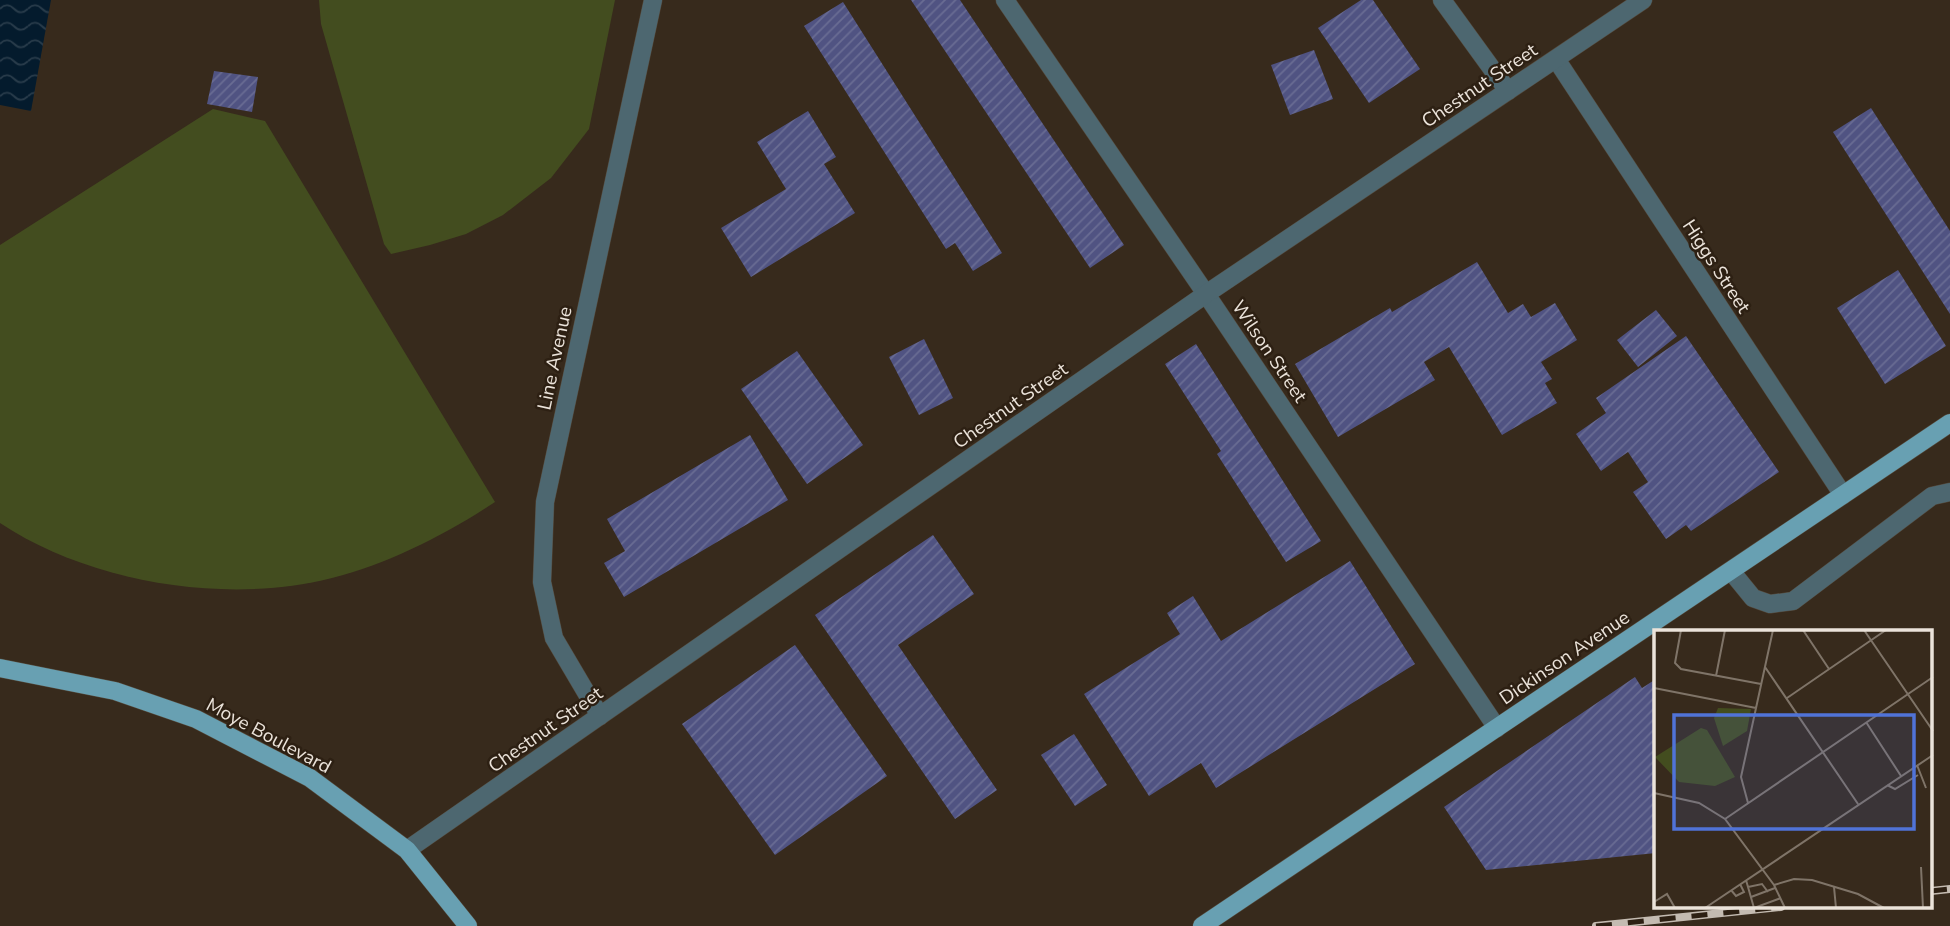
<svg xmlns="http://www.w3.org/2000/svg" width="1950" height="926" font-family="'Nunito Sans',sans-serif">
  <defs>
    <pattern id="water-waves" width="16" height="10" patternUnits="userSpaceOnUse" patternTransform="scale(1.75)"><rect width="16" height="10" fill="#041b2d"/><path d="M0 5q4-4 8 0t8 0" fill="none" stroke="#293c4b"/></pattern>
    <pattern id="building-hatch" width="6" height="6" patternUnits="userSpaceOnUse" patternTransform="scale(1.75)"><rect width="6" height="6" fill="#505382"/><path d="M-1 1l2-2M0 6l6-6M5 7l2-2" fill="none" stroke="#696c93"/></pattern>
  </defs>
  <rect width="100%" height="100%" fill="#372a1c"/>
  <g fill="#434d1f">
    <polygon points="319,0 615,0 589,129 551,178 503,215 466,234 430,245 391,254 384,244 321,24"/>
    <path d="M213 109 265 121 495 502C445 535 390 563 332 578 227 605 90 583 0 523V245Z"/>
  </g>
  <polygon fill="url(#water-waves)" points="0,0 51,0 31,111 0,105"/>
  <g fill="url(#building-hatch)">
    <polygon points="911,0 960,0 1124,245 1090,268"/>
    <polygon points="1361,0 1373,0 1420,69 1369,103 1318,28"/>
    <polygon points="843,2 1002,253 973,271 955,243 946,249 804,26"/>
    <polygon points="1314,50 1333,99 1290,115 1271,65"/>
    <polygon points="214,71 258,77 252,112 207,104"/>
    <polygon points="1871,108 1950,231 1950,314 1833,132"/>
    <polygon points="808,111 836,157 824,164 855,213 751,277 721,228 786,189 757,142"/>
    <polygon points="1477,262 1508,313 1523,304 1531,317 1555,303 1577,340 1541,362 1552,379 1545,383 1557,403 1502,435 1449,347 1424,362 1435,380 1338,437 1295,364 1390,308 1392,312"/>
    <polygon points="1898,270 1946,346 1885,384 1837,308"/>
    <polygon points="1656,310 1677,336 1638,367 1617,340"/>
    <polygon points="1686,336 1779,472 1691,531 1686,525 1666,539 1633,492 1648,482 1628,452 1601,471 1576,434 1606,413 1596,398"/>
    <polygon points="924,339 953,398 919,415 889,357"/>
    <polygon points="1196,344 1321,541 1286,562 1217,454 1221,451 1165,364"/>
    <polygon points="797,351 863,445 807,484 741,389"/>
    <polygon points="750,435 788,500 624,597 604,563 625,551 607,519"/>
    <polygon points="933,535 974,594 898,645 997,790 955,819 815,615"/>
    <polygon points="1350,561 1415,664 1216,788 1201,763 1149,796 1084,694 1180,634 1167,613 1193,596 1221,641"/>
    <polygon points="795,645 887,776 775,855 682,724"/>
    <polygon points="1635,677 1642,688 1656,679 1656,853 1486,870 1444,807"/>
    <polygon points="1074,734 1107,785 1075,806 1041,755"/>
  </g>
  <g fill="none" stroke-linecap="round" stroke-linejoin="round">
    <g stroke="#54483a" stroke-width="19">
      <g id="minor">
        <polyline points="1005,0 1206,294 1497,728"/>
        <polyline points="1442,0 1508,91"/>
        <polyline points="1556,59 1843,495"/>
        <polyline points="1731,571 1753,598 1770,604 1793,601 1932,496 1950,492"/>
        <polyline points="600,716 554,638 542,582 545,502 653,0"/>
        <polyline points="407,850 1206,294 1643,0"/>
      </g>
    </g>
    <g stroke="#54483a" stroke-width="19">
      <g id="major">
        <polyline points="0,668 115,691 196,719 310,778 407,850 468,926"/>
        <polyline points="1202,926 1950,423"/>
      </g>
    </g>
    <use href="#minor" stroke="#4d6770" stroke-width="18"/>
    <use href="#major" stroke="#68a0b2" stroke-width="18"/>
    <g stroke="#c4bbb1" stroke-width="8">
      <g id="rail">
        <polyline points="1931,891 1950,889"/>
        <polyline points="1596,926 1781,907"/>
      </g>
    </g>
    <use href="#rail" stroke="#2d2013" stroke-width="5" stroke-dasharray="16" stroke-linecap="butt"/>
  </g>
  <g text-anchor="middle" stroke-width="5" stroke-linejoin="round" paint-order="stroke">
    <g font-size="19" fill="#ebe3da" stroke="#2d2013">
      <text transform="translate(1479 85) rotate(-34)" y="7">Chestnut Street</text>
      <text transform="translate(1717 266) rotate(57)" y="7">Higgs Street</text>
      <text transform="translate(1270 351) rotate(56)" y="7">Wilson Street</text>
      <text transform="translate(554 358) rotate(-78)" y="7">Line Avenue</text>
      <text transform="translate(1010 405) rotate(-35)" y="7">Chestnut Street</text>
      <text transform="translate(1564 657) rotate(-34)" y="7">Dickinson Avenue</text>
      <text transform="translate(545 729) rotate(-35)" y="7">Chestnut Street</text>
      <text transform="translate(269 735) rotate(28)" y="7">Moye Boulevard</text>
    </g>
  </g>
  <g transform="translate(1654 630)">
    <rect width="278" height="278" fill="#372a1c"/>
    <path d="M64 78 97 79 93 101 69 116 60 88ZM47 98 53 100 81 147 61 156 25 152 1 127Z" fill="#434d1f"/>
    <path fill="none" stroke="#7f7468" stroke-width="2" d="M27 0 21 33 27 39 107 54M149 0 175 39M210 0 279 101M111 37 204 174M62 46 71 0M0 58 102 78M133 68 232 0M212 92 247 146M263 135 272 158M233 155 241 159 264 145M0 163 45 173 71 189 120 255 131 278M94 173 87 147 119 0M71 189 279 47M267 237 269 278M92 250 100 278 127 268M120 255 140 249 158 250 204 264 230 278M94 257 108 254 114 262M180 257 182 278M77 260 82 266 90 262 86 254M97 267 121 258M0 272 13 264 21 278M51 278 279 125"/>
    <path fill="#5073d8" fill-opacity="0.15" stroke="#5073d8" stroke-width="3.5" d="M20 85H260V199H20Z"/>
    <rect width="278" height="278" fill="none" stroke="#ebe3da" stroke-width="3.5"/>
  </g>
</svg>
